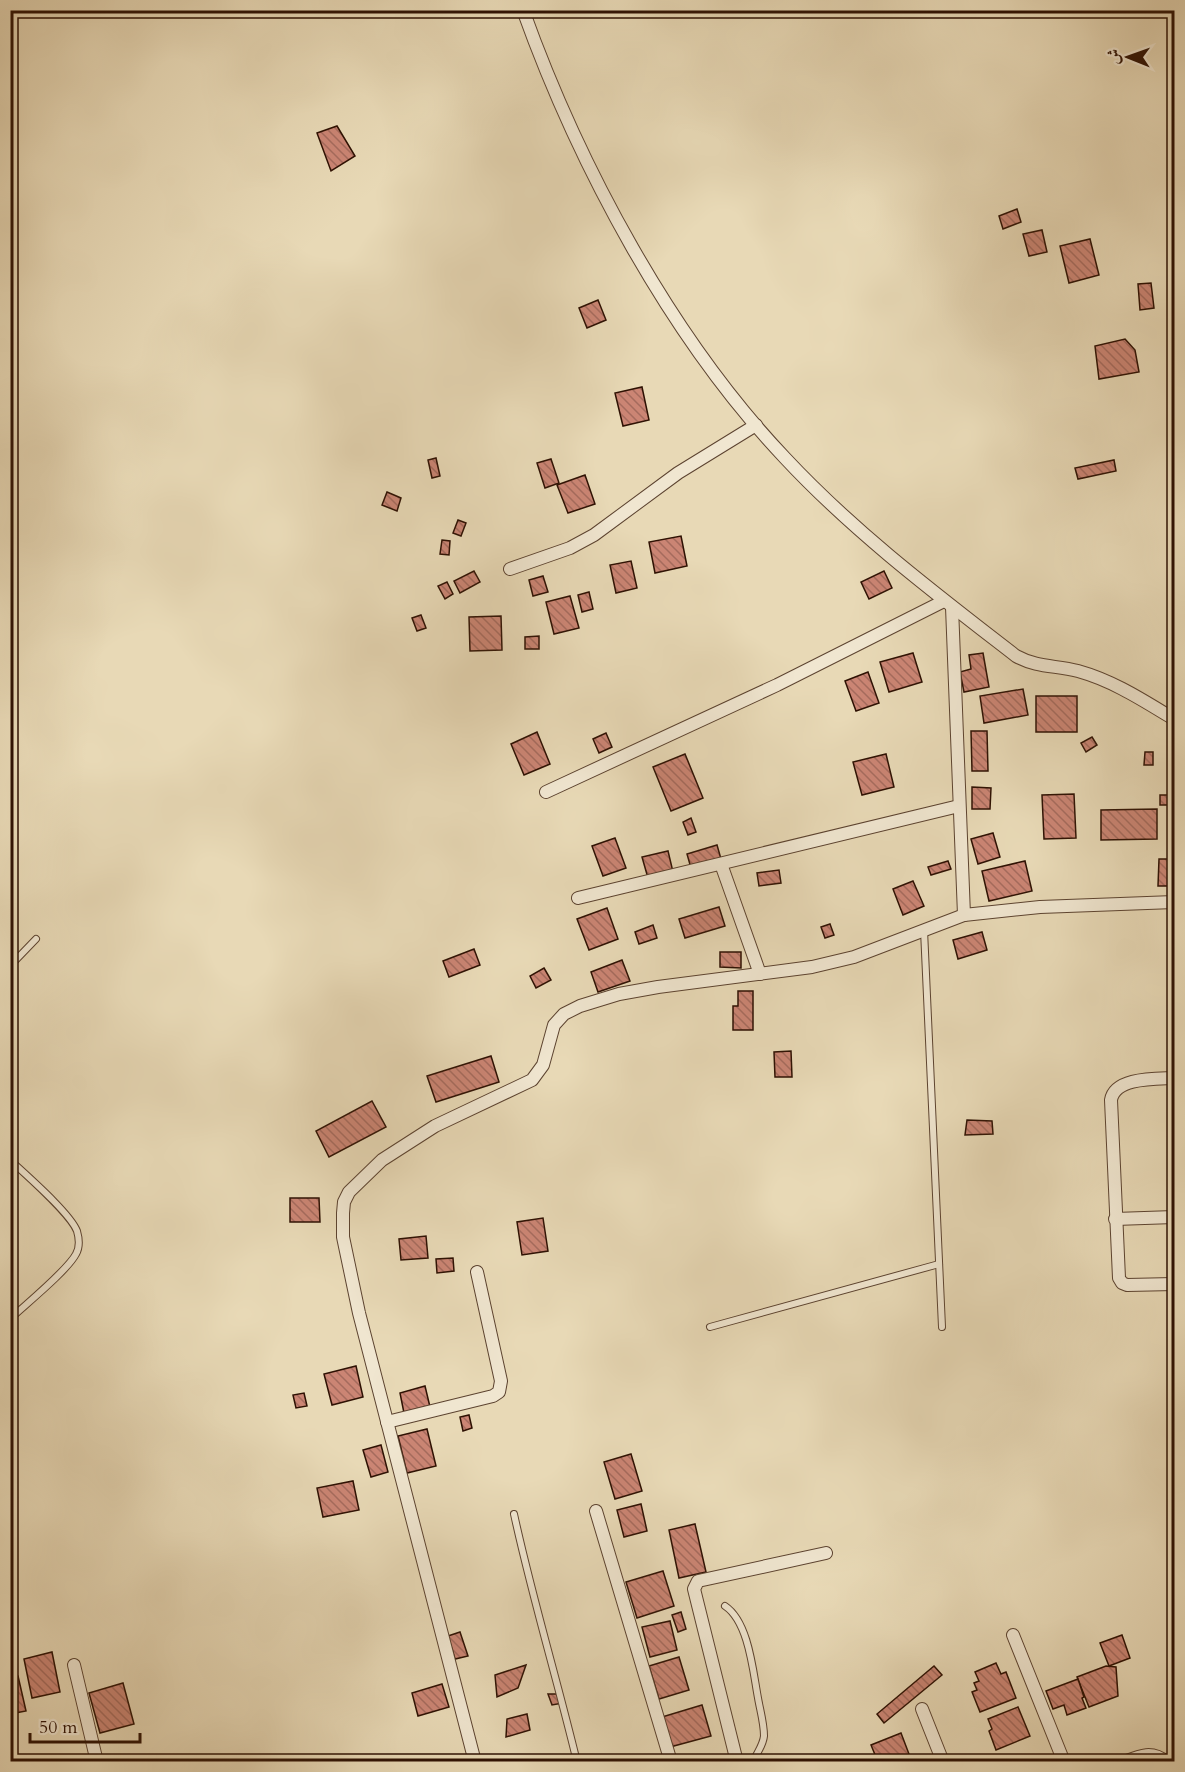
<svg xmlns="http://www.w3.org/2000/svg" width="1185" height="1772" font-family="Cardo,Amiri,serif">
  <defs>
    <pattern id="building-back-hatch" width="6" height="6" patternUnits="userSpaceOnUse" patternTransform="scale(1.5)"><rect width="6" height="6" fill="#cb8574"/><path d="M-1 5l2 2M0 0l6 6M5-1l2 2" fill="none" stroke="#a56b5d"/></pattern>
  </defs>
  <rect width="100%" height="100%" fill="#e8d9b6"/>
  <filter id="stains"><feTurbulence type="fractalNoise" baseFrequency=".00333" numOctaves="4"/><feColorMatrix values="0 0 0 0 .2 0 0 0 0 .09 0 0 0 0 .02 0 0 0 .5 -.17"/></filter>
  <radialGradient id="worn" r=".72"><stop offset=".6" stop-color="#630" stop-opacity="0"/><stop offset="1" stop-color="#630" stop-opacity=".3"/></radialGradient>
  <g fill="url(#building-back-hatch)" stroke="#2e1103" stroke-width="1.5">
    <polygon points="337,126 355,156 331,171 317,133"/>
    <polygon points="1017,209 1021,222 1003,229 999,216"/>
    <polygon points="1042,230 1047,252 1029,256 1023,234"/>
    <polygon points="1090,239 1099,275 1069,283 1060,246"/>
    <polygon points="1151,283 1154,308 1140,310 1138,284"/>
    <polygon points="598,300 606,320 587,328 579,308"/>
    <polygon points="1125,339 1135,350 1139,372 1099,379 1095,346"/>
    <polygon points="642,387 649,420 623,426 615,393"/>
    <polygon points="436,458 440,476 432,478 428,460"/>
    <polygon points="551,459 559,483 545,488 537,463"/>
    <polygon points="1114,460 1116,471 1078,479 1075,468"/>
    <polygon points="585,475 595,504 568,513 557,485"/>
    <polygon points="387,492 401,498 397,511 382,505"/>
    <polygon points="458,520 466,523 461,536 453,533"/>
    <polygon points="681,536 687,566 655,573 649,542"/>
    <polygon points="442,540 450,541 449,555 440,554"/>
    <polygon points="631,561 637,588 616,593 610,565"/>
    <polygon points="474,571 480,582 460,593 454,581"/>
    <polygon points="884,571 892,588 869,599 861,582"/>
    <polygon points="543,576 548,592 533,596 529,580"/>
    <polygon points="447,582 453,594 445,599 438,586"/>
    <polygon points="589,592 593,609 582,612 578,595"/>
    <polygon points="570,596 579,628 554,634 546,602"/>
    <polygon points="421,615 426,628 417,631 412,618"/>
    <polygon points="501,616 502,650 470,651 469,617"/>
    <polygon points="539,636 539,649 525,649 525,637"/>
    <polygon points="913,653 922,682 889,692 880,662"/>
    <polygon points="983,653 989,687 964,692 960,672 971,669 969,655"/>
    <polygon points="868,672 879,703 856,711 845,681"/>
    <polygon points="1023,689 1028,715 984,723 980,696"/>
    <rect x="1036" y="696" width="41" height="36"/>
    <polygon points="971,731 987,731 988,771 972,771"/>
    <polygon points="537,732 550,764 524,775 511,744"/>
    <polygon points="606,733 612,747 599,753 593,739"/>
    <polygon points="1092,737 1097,745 1086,752 1081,743"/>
    <polygon points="1145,752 1153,752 1153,765 1144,765"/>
    <polygon points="685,754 703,798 671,811 653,767"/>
    <polygon points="886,754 894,787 862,795 853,762"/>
    <polygon points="972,787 991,788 990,809 972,809"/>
    <polygon points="1074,794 1076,838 1044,839 1042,795"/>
    <rect x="1160" y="795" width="13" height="10"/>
    <polygon points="1157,809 1157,839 1101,840 1101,810"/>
    <polygon points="691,818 696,832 688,835 683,822"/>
    <polygon points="993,833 1000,857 978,864 971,839"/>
    <polygon points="615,838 626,868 603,876 592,846"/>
    <polygon points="717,845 721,859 691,868 687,854"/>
    <polygon points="668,851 673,872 648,878 642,857"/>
    <polygon points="1159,859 1169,859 1168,886 1158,886"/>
    <polygon points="948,861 951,869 931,875 928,867"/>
    <polygon points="1025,861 1032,891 989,901 982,871"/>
    <polygon points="779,870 781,883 759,886 757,873"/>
    <polygon points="913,881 924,906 903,915 893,889"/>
    <polygon points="719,907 725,926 685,938 679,919"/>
    <polygon points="607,908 618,939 589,950 577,919"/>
    <polygon points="830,924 834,935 825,938 821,927"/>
    <polygon points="653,925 657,938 639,944 635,932"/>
    <polygon points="982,932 987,950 958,959 953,940"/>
    <polygon points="474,949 480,965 449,977 443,961"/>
    <polygon points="720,952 741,952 741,968 720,967"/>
    <polygon points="622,960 630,981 598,992 591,972"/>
    <polygon points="544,968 551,980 536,988 530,976"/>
    <polygon points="738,991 753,991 753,1030 733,1030 733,1006 738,1006"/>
    <polygon points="791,1051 792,1077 775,1077 774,1052"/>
    <polygon points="491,1056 499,1082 436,1102 427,1076"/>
    <polygon points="372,1101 386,1127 329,1157 316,1131"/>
    <polygon points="967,1120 992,1121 993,1134 965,1135"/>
    <polygon points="290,1198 319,1198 320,1222 290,1222"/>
    <polygon points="543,1218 548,1251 522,1255 517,1222"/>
    <polygon points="426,1236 428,1258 401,1260 399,1239"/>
    <polygon points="453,1258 454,1271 437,1273 436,1259"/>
    <polygon points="356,1366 363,1397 332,1405 324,1374"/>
    <polygon points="425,1386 430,1407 404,1413 400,1393"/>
    <polygon points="304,1393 307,1406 296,1408 293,1395"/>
    <polygon points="469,1415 472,1428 463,1431 460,1417"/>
    <polygon points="427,1429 436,1466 407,1473 398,1436"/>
    <polygon points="381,1445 388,1472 371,1477 363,1450"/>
    <polygon points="631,1454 642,1491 615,1499 604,1462"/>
    <polygon points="353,1481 359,1510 323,1517 317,1488"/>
    <polygon points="641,1504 647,1531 624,1537 617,1510"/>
    <polygon points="695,1524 706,1572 679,1578 669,1530"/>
    <polygon points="663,1571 674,1606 637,1618 626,1582"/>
    <polygon points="681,1612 686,1629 678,1632 672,1615"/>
    <polygon points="670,1621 677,1650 650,1657 642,1627"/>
    <polygon points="460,1632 468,1656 455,1659 448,1636"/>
    <polygon points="1122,1635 1130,1658 1109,1666 1100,1643"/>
    <polygon points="52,1652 60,1692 32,1698 24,1659"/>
    <polygon points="679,1657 689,1690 659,1699 649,1666"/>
    <polygon points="996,1663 1001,1674 1006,1672 1016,1698 980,1712 972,1692 977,1690 974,1683 979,1681 975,1672"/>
    <polygon points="526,1665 518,1688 497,1697 495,1675"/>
    <polygon points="934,1666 942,1675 884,1723 877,1714"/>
    <polygon points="1106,1666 1116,1667 1118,1696 1089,1707 1077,1677"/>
    <polygon points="18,1676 26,1711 10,1714 10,1677"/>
    <polygon points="1078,1679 1084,1697 1082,1698 1086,1708 1067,1715 1064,1705 1053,1709 1046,1691"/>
    <polygon points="123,1683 134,1724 100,1733 89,1693"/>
    <polygon points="442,1684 449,1707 418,1716 412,1693"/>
    <polygon points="548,1694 557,1694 563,1703 552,1705"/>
    <polygon points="702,1705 711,1736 670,1747 662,1717"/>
    <polygon points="1018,1707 1030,1736 996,1750 989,1731 992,1729 988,1719"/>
    <polygon points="527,1714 530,1730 506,1737 507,1719"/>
    <polygon points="901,1733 912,1762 878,1762 871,1745"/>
  </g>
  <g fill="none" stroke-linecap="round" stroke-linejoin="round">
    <g stroke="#5c4330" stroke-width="8">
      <g id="service">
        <polyline points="924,930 942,1327"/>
        <polyline points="10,966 36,939"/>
        <path d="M10 1160C26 1175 70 1213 77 1231 79 1238 80 1247 76 1254 67 1271 26 1304 10 1319"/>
        <polyline points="710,1327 939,1264"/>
        <path d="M514 1514C532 1597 557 1679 577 1762"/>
        <path d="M725 1606C749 1622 753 1672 758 1698 760 1710 764 1723 764 1736 763 1746 757 1752 753 1762"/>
      </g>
    </g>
    <g stroke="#5c4330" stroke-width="14">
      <g id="minor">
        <path d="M523 10C579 166 671 338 785 458 854 532 936 594 1016 656 1038 668 1055 665 1078 671 1114 681 1144 701 1174 719"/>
        <polyline points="510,569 570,548 594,535 678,473 756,425"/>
        <polyline points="952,607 964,915"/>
        <polyline points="546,792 777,685 944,601"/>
        <polyline points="721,864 760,974"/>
        <polyline points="578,898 959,806"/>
        <path d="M1174 1078C1156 1079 1115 1077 1111 1100L1119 1278 1122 1283 1127 1285 1174 1284"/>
        <polyline points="1115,1219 1174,1217"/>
        <polyline points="387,1422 493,1396 499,1392 501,1381 477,1272"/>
        <polyline points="596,1511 671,1762"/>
        <polyline points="1013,1635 1064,1762"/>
        <polyline points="74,1665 97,1762"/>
        <polyline points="922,1709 943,1762"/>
        <polyline points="475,1762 359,1313 343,1237 343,1213 344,1202 349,1192 382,1160 435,1126 532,1080 543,1065 554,1025 564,1014 580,1006 619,994 658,987 812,967 854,957 964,915 1040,907 1174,902"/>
        <polyline points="737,1762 694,1589 698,1581 826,1553"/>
        <path d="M1124 1762C1139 1756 1152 1750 1166 1762"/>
      </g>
    </g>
    <use href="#service" stroke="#f0e6d0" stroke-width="6"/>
    <use href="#minor" stroke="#f0e6d0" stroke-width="12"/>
  </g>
  <rect width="1185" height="1772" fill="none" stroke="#e8d9b6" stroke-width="36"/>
  <rect x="12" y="12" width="1161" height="1748" fill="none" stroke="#2e1103" stroke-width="3"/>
  <rect x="18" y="18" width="1149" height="1736" fill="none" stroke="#2e1103" stroke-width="1.5"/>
  <g transform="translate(1128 57) rotate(271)" stroke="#f0e6d0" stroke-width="4.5" paint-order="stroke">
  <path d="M0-4.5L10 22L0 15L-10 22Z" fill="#2e1103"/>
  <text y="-9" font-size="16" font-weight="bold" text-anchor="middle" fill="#2e1103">ش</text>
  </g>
  <path d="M30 1733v9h110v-9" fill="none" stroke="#2e1103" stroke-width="3"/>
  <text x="39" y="1733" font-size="18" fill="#2e1103" stroke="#f0e6d0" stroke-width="4.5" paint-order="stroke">50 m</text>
  <rect width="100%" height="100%" filter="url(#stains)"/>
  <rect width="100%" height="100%" fill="url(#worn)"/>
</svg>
